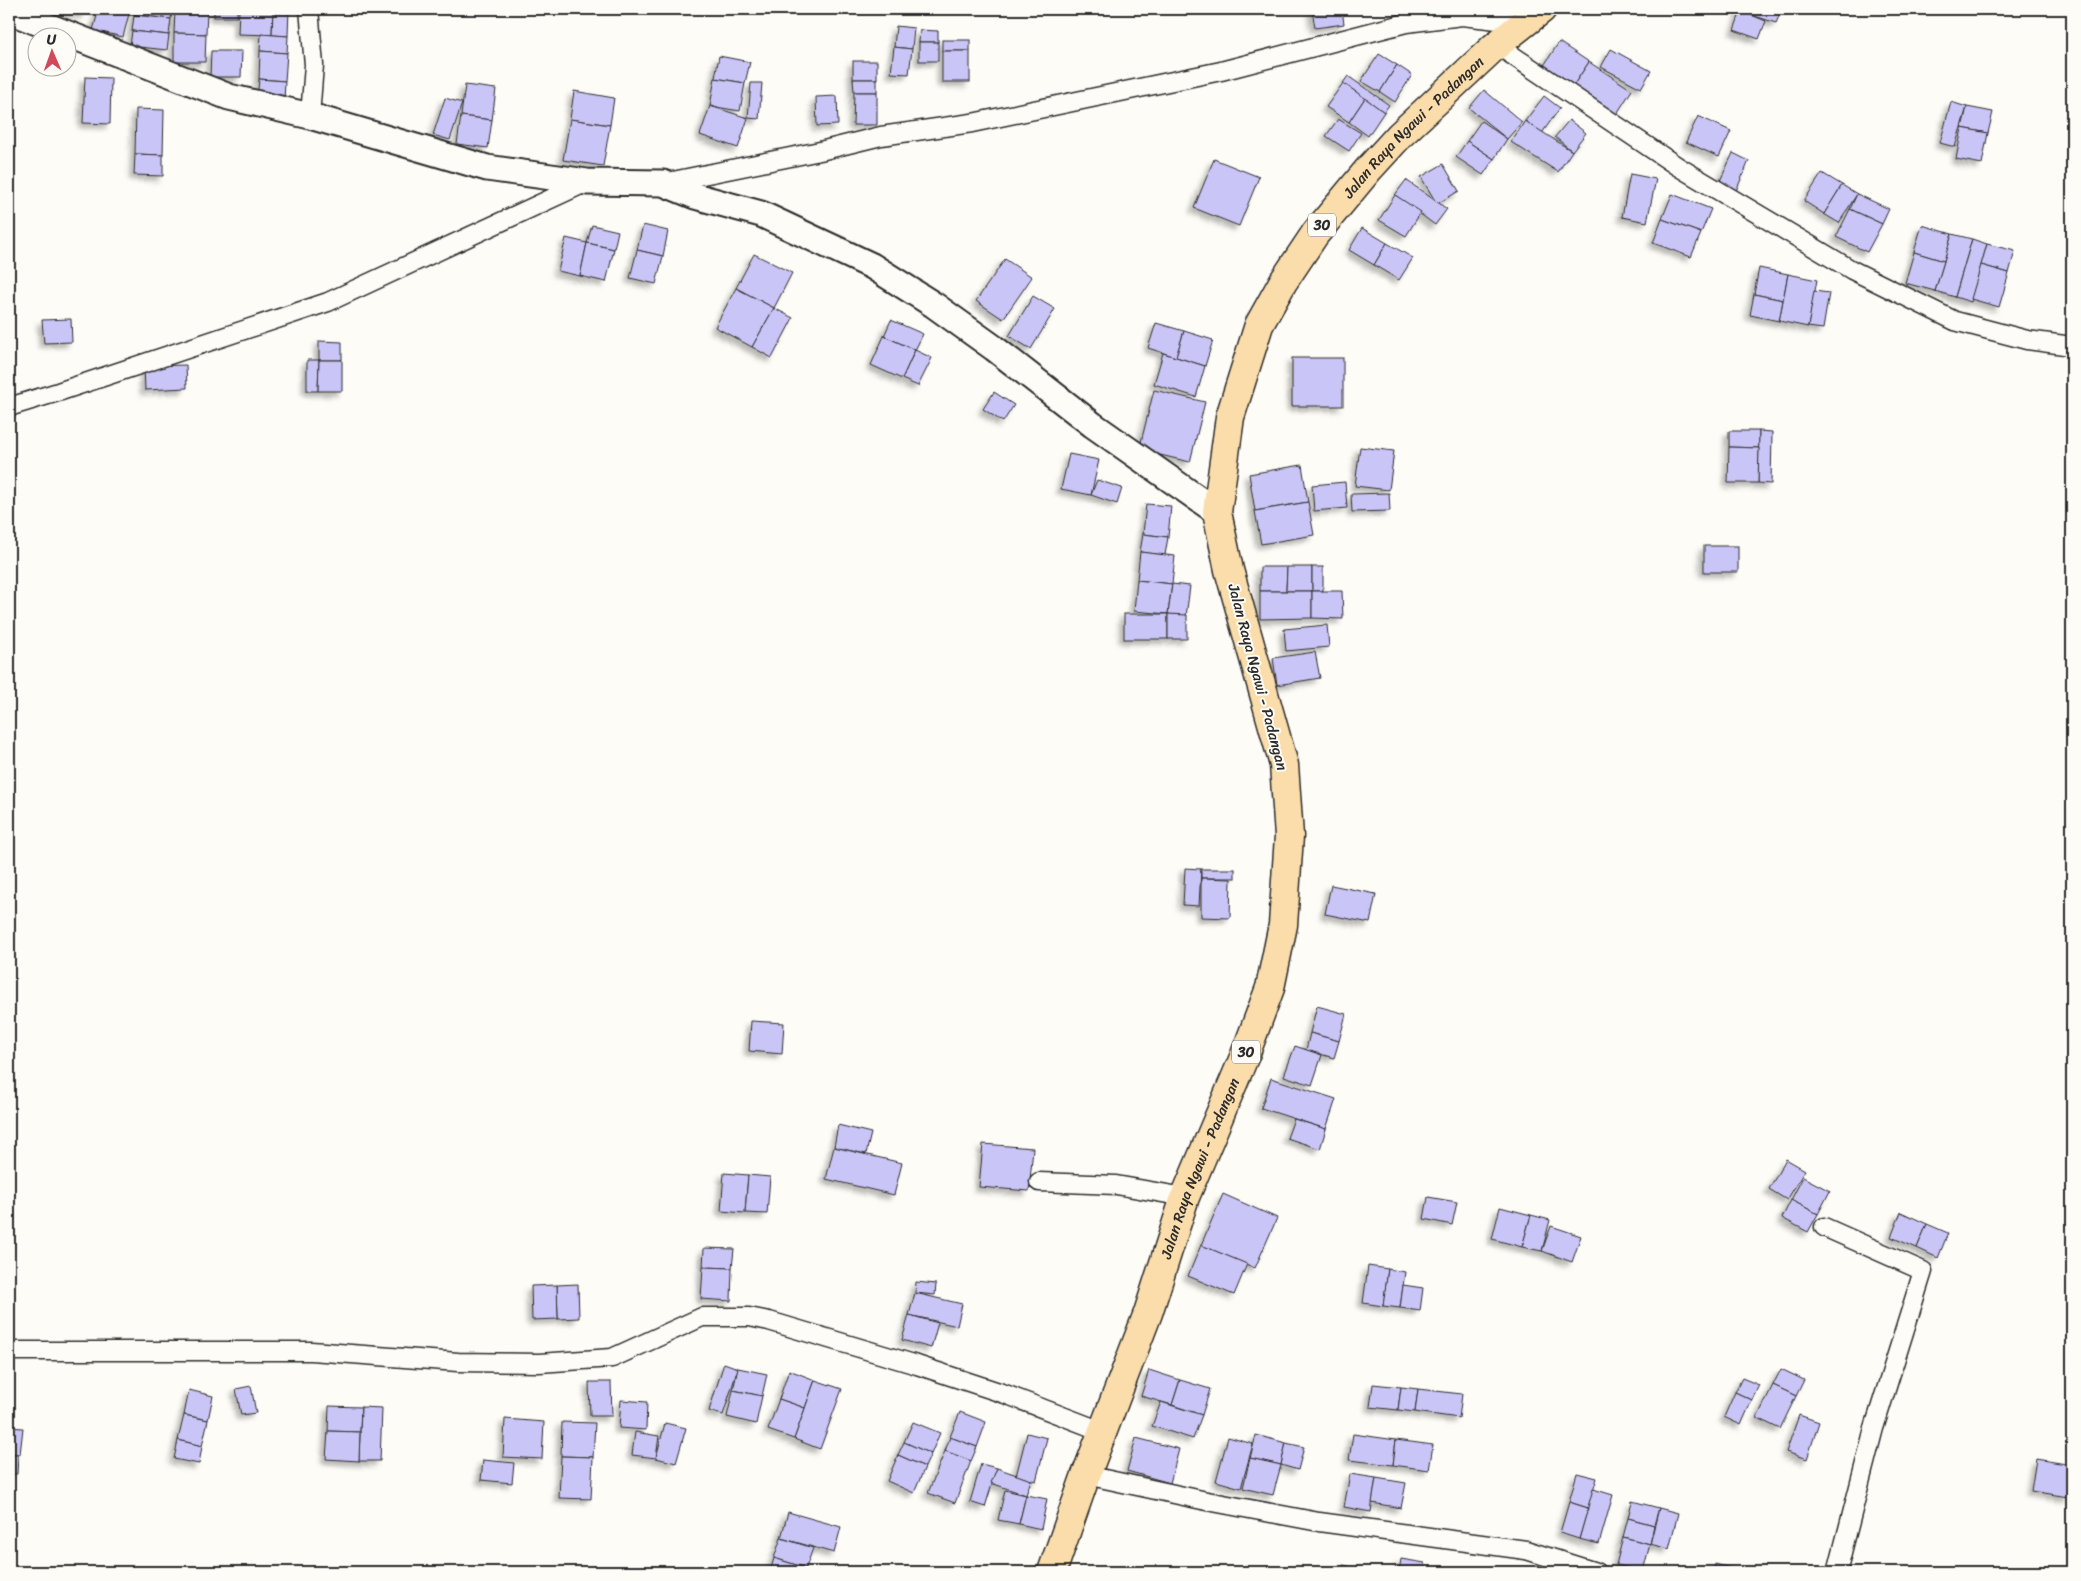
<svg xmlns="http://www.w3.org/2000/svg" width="2081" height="1581" font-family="Sriracha,sans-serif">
  <defs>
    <filter id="shadow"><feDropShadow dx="-4.5" dy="4.5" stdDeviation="2.5" flood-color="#0004"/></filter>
  </defs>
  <rect width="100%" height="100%" fill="#fdfcf7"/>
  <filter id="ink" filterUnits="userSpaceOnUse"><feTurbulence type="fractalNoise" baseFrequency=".02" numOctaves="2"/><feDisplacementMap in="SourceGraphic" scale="10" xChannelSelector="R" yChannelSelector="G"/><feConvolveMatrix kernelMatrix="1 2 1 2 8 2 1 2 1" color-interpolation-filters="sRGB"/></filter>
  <g filter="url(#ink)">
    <g fill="#cac5f7" stroke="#2b2b2b" filter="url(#shadow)">
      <polygon points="57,9 87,9 86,14 57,12"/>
      <polygon points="99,9 130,10 123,37 93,30"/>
      <polygon points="135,9 172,9 171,19 134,15"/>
      <rect x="182" y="9" width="19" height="2"/>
      <rect x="214" y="9" width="23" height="8"/>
      <polygon points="239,9 273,9 272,35 238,34"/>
      <polygon points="273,9 289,9 288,36 272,35"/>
      <polygon points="1312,9 1342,9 1344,24 1315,28"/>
      <polygon points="1737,9 1754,9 1752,15"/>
      <polygon points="1754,9 1782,9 1776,23 1752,15"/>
      <polygon points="175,11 207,11 206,34 174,33"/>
      <polygon points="1741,11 1766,21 1759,39 1734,30"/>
      <polygon points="134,15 171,19 169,35 132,31"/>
      <polygon points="896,26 914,28 912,49 894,47"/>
      <polygon points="920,30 938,31 938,42 919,42"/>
      <polygon points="132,31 169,35 167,50 130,46"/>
      <polygon points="174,33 206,34 205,62 174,62"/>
      <polygon points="261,34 288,36 287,53 260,51"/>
      <rect x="942" y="40" width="28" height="11"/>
      <rect x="919" y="42" width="19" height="19"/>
      <polygon points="1559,42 1589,62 1573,86 1543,67"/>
      <polygon points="894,47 912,49 909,74 891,73"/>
      <polygon points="1611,49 1651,71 1641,88 1601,67"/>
      <polygon points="211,51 242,51 241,77 210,77"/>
      <polygon points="260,51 287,53 285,81 259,79"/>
      <rect x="942" y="51" width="28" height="31"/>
      <polygon points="1379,54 1397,65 1380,92 1361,81"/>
      <polygon points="719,56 750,62 745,83 715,78"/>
      <rect x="853" y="61" width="24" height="18"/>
      <polygon points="1589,62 1632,90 1616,115 1573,86"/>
      <polygon points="1397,65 1412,75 1395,102 1380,92"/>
      <polygon points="1348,76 1389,105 1384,112 1343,83"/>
      <polygon points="85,77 111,78 110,124 83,123"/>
      <polygon points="715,78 745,83 740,111 710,106"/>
      <polygon points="259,79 285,81 284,102 257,100"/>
      <polygon points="853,79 877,79 877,92 854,92"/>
      <polygon points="751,83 762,83 759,119 748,118"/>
      <polygon points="1343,83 1365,98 1349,122 1326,107"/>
      <polygon points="465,85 496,89 492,120 461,116"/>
      <polygon points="1484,90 1522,122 1507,139 1469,108"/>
      <polygon points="574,91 614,98 610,125 570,119"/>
      <polygon points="854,92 877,92 877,125 853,125"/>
      <polygon points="837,96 838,125 817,126 816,97"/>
      <polygon points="1544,96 1560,108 1542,133 1525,121"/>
      <polygon points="445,98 462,103 450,140 433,135"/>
      <polygon points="1365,98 1384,112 1368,136 1349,122"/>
      <polygon points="1951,102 1967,107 1955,147 1940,143"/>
      <polygon points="710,106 748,118 738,148 700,135"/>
      <polygon points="1967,107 1993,112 1988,133 1962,128"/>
      <polygon points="136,109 164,110 163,155 135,154"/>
      <polygon points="461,116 492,120 488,148 457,144"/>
      <polygon points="1698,116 1731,131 1719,157 1686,142"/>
      <polygon points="570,119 610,125 603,166 563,160"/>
      <polygon points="1338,119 1361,133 1349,151 1326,136"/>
      <polygon points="1569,120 1586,133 1572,151 1555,137"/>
      <polygon points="1481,121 1507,139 1494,159 1467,141"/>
      <polygon points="1525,121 1572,151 1558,172 1511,142"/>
      <polygon points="1962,128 1988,133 1982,164 1956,159"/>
      <polygon points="1467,141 1494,159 1483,175 1456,157"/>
      <polygon points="1733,153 1749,161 1735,193 1718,185"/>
      <polygon points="135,154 163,155 163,176 134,175"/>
      <polygon points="1214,159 1259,177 1239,226 1194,208"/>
      <polygon points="1443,164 1459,191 1437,204 1421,177"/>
      <polygon points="1822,173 1842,185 1824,214 1804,201"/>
      <polygon points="1630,174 1656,179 1647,222 1622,217"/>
      <polygon points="1406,180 1447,209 1435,225 1395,195"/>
      <polygon points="1842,185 1857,194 1839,223 1824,214"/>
      <polygon points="1672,194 1711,209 1701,233 1662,219"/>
      <polygon points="1857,194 1889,209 1882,224 1850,209"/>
      <polygon points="1395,195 1421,212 1406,236 1379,220"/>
      <polygon points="1850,209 1882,224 1867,252 1836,237"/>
      <polygon points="1662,219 1701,233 1691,257 1653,243"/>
      <polygon points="592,225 618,231 614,249 587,243"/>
      <polygon points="643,225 668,231 663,256 637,250"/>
      <polygon points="1922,225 1952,234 1944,261 1914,252"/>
      <polygon points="1362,228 1387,243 1374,265 1349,250"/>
      <polygon points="1952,234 1972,239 1955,297 1935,291"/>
      <polygon points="566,238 587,243 580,276 558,271"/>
      <polygon points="1972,239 1987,244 1971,302 1955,297"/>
      <polygon points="587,243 614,249 606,282 580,276"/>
      <polygon points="1387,243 1413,258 1399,280 1374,265"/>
      <polygon points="1987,244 2015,251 2009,273 1981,265"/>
      <polygon points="637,250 663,256 656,284 630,278"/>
      <polygon points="1914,252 1944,261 1935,291 1905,283"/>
      <polygon points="754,254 792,273 774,308 736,288"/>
      <polygon points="1005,259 1032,277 1003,319 976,301"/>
      <polygon points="1981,265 2009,273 1999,307 1971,299"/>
      <polygon points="1759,268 1788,274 1783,300 1754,294"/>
      <polygon points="1788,274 1817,280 1808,327 1779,321"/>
      <polygon points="736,288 774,308 752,347 715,327"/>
      <polygon points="1814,291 1829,293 1823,329 1808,327"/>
      <polygon points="1754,294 1783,300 1779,321 1750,315"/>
      <polygon points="1033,296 1055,309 1031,349 1009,336"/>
      <polygon points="774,308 793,318 772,358 752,347"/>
      <polygon points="71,319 72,342 44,343 42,320"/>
      <polygon points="891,320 923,334 915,350 884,336"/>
      <polygon points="1156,323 1184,331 1176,357 1148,348"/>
      <polygon points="1184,331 1213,340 1205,366 1176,357"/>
      <polygon points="884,336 915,350 902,379 871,365"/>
      <polygon points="319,341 342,342 342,360 319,360"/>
      <polygon points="915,350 932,358 918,386 902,379"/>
      <polygon points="1163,353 1205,366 1196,397 1154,384"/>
      <rect x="1292" y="358" width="51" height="48"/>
      <polygon points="307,360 319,360 318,391 307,391"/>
      <polygon points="319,360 342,360 342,391 318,391"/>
      <polygon points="186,365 187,388 145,390 144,366"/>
      <polygon points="1154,390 1205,402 1190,462 1139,450"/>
      <polygon points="994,392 1014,405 1003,422 983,409"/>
      <polygon points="1729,431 1759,431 1759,448 1729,447"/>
      <polygon points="1759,431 1772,432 1771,484 1758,483"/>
      <polygon points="1360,447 1394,451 1389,490 1355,486"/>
      <polygon points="1729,447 1759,448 1758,483 1728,483"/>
      <polygon points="1069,454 1099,460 1091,495 1061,489"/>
      <polygon points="1302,465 1308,502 1255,511 1249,474"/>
      <polygon points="1097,480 1122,488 1117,504 1091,495"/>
      <polygon points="1345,482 1347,508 1314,511 1312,485"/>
      <polygon points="1389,493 1390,511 1352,512 1351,494"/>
      <polygon points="1308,502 1314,535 1261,544 1255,511"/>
      <polygon points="1146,504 1171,506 1168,537 1143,534"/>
      <polygon points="1143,534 1168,537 1165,555 1140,552"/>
      <rect x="1704" y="546" width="34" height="26"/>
      <polygon points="1140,552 1175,556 1172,584 1137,580"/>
      <polygon points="1260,567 1287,567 1286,591 1260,591"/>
      <polygon points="1287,567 1312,567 1312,591 1286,591"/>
      <rect x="1312" y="567" width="11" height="24"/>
      <polygon points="1137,580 1172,584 1168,614 1134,611"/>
      <polygon points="1172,584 1190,586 1186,617 1168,614"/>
      <polygon points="1260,591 1312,591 1312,618 1260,619"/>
      <polygon points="1312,591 1342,591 1343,619 1312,618"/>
      <rect x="1124" y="614" width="44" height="25"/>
      <polygon points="1168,614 1187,615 1187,639 1168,639"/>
      <polygon points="1327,625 1329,647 1286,651 1284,629"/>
      <polygon points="1315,652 1320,678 1277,685 1273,658"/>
      <polygon points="1185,868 1201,869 1199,906 1183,905"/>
      <rect x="1201" y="869" width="34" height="9"/>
      <polygon points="1201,878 1231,879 1230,918 1201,917"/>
      <polygon points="1331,885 1376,894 1370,923 1325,914"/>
      <polygon points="1317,1006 1346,1014 1339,1041 1310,1033"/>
      <polygon points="751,1021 784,1023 782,1054 749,1051"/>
      <polygon points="1310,1033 1339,1041 1334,1058 1306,1050"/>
      <polygon points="1295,1046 1322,1055 1312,1085 1284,1076"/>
      <polygon points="1271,1078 1336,1099 1326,1129 1261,1108"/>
      <polygon points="1294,1119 1326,1129 1320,1149 1287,1138"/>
      <polygon points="838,1125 871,1133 866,1154 834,1147"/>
      <polygon points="983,1144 1033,1148 1029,1191 979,1187"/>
      <polygon points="834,1147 902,1163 894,1195 826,1179"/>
      <polygon points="1786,1159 1805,1170 1787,1200 1769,1189"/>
      <polygon points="724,1173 748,1175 745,1213 721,1211"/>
      <polygon points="748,1175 770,1177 767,1214 745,1213"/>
      <polygon points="1803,1177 1830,1191 1818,1214 1791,1200"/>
      <polygon points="1223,1194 1277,1218 1255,1268 1201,1245"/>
      <polygon points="1428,1197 1457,1202 1452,1225 1424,1219"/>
      <polygon points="1791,1200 1818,1214 1808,1232 1782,1218"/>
      <polygon points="1500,1207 1531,1215 1522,1247 1492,1239"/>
      <polygon points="1901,1212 1927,1224 1917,1248 1891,1237"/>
      <polygon points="1531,1215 1550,1220 1542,1251 1522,1247"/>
      <polygon points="1927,1224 1948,1233 1938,1258 1917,1248"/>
      <polygon points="1551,1226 1581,1236 1572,1262 1542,1251"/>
      <polygon points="1201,1245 1247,1264 1234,1295 1188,1276"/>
      <polygon points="704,1248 734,1249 732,1268 703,1267"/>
      <polygon points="1368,1266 1388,1269 1383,1306 1363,1303"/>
      <polygon points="703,1267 732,1268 731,1301 701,1299"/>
      <polygon points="1388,1269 1405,1272 1400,1308 1383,1306"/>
      <polygon points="916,1282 936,1284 935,1295 915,1293"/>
      <polygon points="578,1284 579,1318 558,1319 557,1285"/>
      <polygon points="557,1285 558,1319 532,1320 531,1286"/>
      <polygon points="1403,1285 1423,1288 1420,1311 1400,1308"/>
      <polygon points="915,1293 962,1304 957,1326 909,1315"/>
      <polygon points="909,1315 938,1323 931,1348 902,1340"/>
      <polygon points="724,1363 738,1368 723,1415 709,1411"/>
      <polygon points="738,1368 767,1374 762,1396 733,1390"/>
      <polygon points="1781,1369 1804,1380 1796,1396 1773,1385"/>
      <polygon points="789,1370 815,1380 805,1408 779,1399"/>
      <polygon points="1149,1370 1180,1380 1172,1405 1141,1396"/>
      <polygon points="1742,1378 1759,1385 1752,1400 1735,1392"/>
      <polygon points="815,1380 842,1389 820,1449 794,1439"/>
      <polygon points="1180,1380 1210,1389 1202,1415 1172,1405"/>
      <polygon points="589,1382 611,1382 612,1416 590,1416"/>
      <polygon points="1373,1384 1401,1387 1398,1410 1370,1407"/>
      <polygon points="1773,1385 1796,1396 1780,1429 1757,1418"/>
      <polygon points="251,1386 256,1413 241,1415 236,1389"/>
      <polygon points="1401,1387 1418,1389 1415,1412 1398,1410"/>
      <polygon points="1418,1389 1462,1394 1459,1418 1415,1412"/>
      <polygon points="189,1390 213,1396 208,1420 184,1415"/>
      <polygon points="733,1390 762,1396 756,1424 727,1417"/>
      <polygon points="1735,1392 1752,1400 1741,1425 1724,1417"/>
      <polygon points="779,1399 805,1408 794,1439 768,1430"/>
      <polygon points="621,1400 647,1402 646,1430 619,1428"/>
      <polygon points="1161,1402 1202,1415 1193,1439 1152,1426"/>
      <polygon points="329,1406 361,1407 360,1432 328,1431"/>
      <polygon points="361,1407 382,1408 380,1461 359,1461"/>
      <polygon points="960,1412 986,1422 977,1447 950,1437"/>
      <polygon points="184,1415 208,1420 202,1446 178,1440"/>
      <polygon points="1799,1415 1819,1422 1807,1459 1786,1452"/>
      <polygon points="505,1419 544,1422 542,1459 503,1457"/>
      <polygon points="562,1422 595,1423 593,1457 561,1456"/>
      <polygon points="913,1422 940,1433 931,1454 904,1442"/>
      <polygon points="665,1423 686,1428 676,1463 656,1458"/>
      <polygon points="9,1427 23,1428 20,1454 9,1453"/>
      <polygon points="328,1431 360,1432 359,1461 326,1459"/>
      <polygon points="635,1432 659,1436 656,1458 632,1455"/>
      <polygon points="1027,1433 1047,1438 1036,1481 1016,1476"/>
      <polygon points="1353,1434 1396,1440 1393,1465 1349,1460"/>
      <polygon points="1256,1435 1286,1443 1281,1465 1250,1458"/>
      <polygon points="950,1437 977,1447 971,1461 945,1451"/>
      <polygon points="1228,1437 1253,1444 1241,1488 1216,1481"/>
      <polygon points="1136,1438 1179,1449 1170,1483 1127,1471"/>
      <polygon points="178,1440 202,1446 199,1464 174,1459"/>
      <polygon points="1396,1440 1433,1445 1429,1470 1393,1465"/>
      <polygon points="904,1442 931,1454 925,1467 898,1455"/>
      <polygon points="1286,1443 1304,1447 1298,1470 1281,1465"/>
      <polygon points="945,1451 971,1461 955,1503 928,1493"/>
      <polygon points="9,1455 18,1455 17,1474 9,1474"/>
      <polygon points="898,1455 925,1467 914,1493 887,1481"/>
      <polygon points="561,1456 593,1457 591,1499 559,1498"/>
      <polygon points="1250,1458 1281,1465 1273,1495 1243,1488"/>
      <polygon points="2036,1459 2072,1465 2068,1497 2031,1491"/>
      <polygon points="483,1460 514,1463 512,1483 481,1480"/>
      <polygon points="981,1464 997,1468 985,1507 970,1502"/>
      <polygon points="997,1468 1031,1480 1026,1495 991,1483"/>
      <polygon points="1577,1473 1597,1478 1588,1508 1569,1502"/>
      <polygon points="1350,1474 1376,1478 1371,1512 1344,1507"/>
      <polygon points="1376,1478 1406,1483 1401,1508 1372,1503"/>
      <polygon points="1593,1489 1613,1495 1599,1544 1579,1539"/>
      <polygon points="1005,1490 1026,1495 1019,1524 998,1520"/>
      <polygon points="1026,1495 1047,1499 1041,1529 1019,1524"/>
      <polygon points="1632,1501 1659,1508 1654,1525 1628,1518"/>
      <polygon points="1569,1502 1588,1508 1579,1539 1560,1533"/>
      <polygon points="1659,1508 1678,1513 1669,1549 1650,1544"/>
      <polygon points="788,1512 841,1527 834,1553 781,1538"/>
      <polygon points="1628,1518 1654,1525 1650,1544 1623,1537"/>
      <polygon points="1623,1537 1650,1544 1643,1571 1616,1565"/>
      <polygon points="781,1538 813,1548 806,1568 774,1558"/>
      <polygon points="774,1558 806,1568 804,1572 770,1572"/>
      <polygon points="1401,1559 1425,1563 1424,1572 1399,1572"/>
      <polygon points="1715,1564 1747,1572 1713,1572"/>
      <polygon points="1343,1565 1371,1571 1370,1572 1341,1572"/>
      <polygon points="1907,1568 1936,1572 1906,1572"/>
      <polygon points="1966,1568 1991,1571 1991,1572 1965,1572"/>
    </g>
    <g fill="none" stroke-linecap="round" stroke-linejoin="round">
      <g stroke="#2b2b2b" stroke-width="21">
        <g id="street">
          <polyline points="309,9 314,65 310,116"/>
          <polyline points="1497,45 1677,166 1852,270 1955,321 2027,340 2072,346"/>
          <polyline points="663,183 820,151 881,136 972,123 1221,71 1406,23 1462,16 1524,23"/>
          <polyline points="9,407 58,392 328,302 587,182"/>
          <polyline points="1039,1182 1116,1185 1185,1197"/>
          <polyline points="1824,1227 1923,1271 1874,1428 1837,1572"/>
          <polyline points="9,1351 311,1351 458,1362 539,1363 612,1358 702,1317 749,1317 769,1321 917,1365 1005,1394 1104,1432"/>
          <polyline points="1086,1475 1202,1500 1319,1522 1526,1550 1596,1572"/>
        </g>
      </g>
      <g stroke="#2b2b2b" stroke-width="29">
        <polyline id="secondary" points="9,11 229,97 310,116 487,168 587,182 663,183 695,196 761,214 872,266 934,305 994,348 1093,425 1217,512"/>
      </g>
      <g stroke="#2b2b2b" stroke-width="31">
        <g id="highway">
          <path id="s1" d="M1052 1572 1086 1475 1148 1313 1185 1197 1245 1055 1270 988 1283 925 1289 836 1284 765 1229 570 1217 512 1230 417 1259 325 1283 282 1315 234 1368 170 1400 135 1493 48 1542 9"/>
        </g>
      </g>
      <use href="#street" stroke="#fdfcf7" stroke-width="18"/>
      <use href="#secondary" stroke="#fdfcf7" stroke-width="25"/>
      <use href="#highway" stroke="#fbddab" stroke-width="28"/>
    </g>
  </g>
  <g text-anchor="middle" stroke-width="4" stroke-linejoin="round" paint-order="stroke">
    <g fill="#fdfcf7" stroke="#6a6a68" stroke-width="1">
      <rect x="1308" y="213.5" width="28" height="23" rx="4"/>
      <rect x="1232" y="1040.5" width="28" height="23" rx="4"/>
    </g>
    <g font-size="14" font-weight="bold" fill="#2b2b2b">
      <text x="1322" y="230">30</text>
      <text x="1246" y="1057">30</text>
    </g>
    <g font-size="15" fill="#2b2b2b" stroke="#fdfcf7">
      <text dy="5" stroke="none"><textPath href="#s1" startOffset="1555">Jalan Raya Ngawi - Padangan</textPath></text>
      <text transform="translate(1258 677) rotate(75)" y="5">Jalan Raya Ngawi - Padangan</text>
      <text dy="5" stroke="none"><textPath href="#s1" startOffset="430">Jalan Raya Ngawi - Padangan</textPath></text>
    </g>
  </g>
  <rect width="2081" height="1581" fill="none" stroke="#fdfcf7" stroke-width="30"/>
  <rect x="15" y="15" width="2051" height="1551" fill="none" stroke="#2b2b2b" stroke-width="2" filter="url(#ink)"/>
  <g transform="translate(52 52) rotate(358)"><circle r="24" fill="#fdfcf7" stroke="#a9a8a5"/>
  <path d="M0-4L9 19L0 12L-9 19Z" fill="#d1495b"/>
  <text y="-8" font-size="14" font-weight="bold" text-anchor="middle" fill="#2b2b2b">U</text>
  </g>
</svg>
